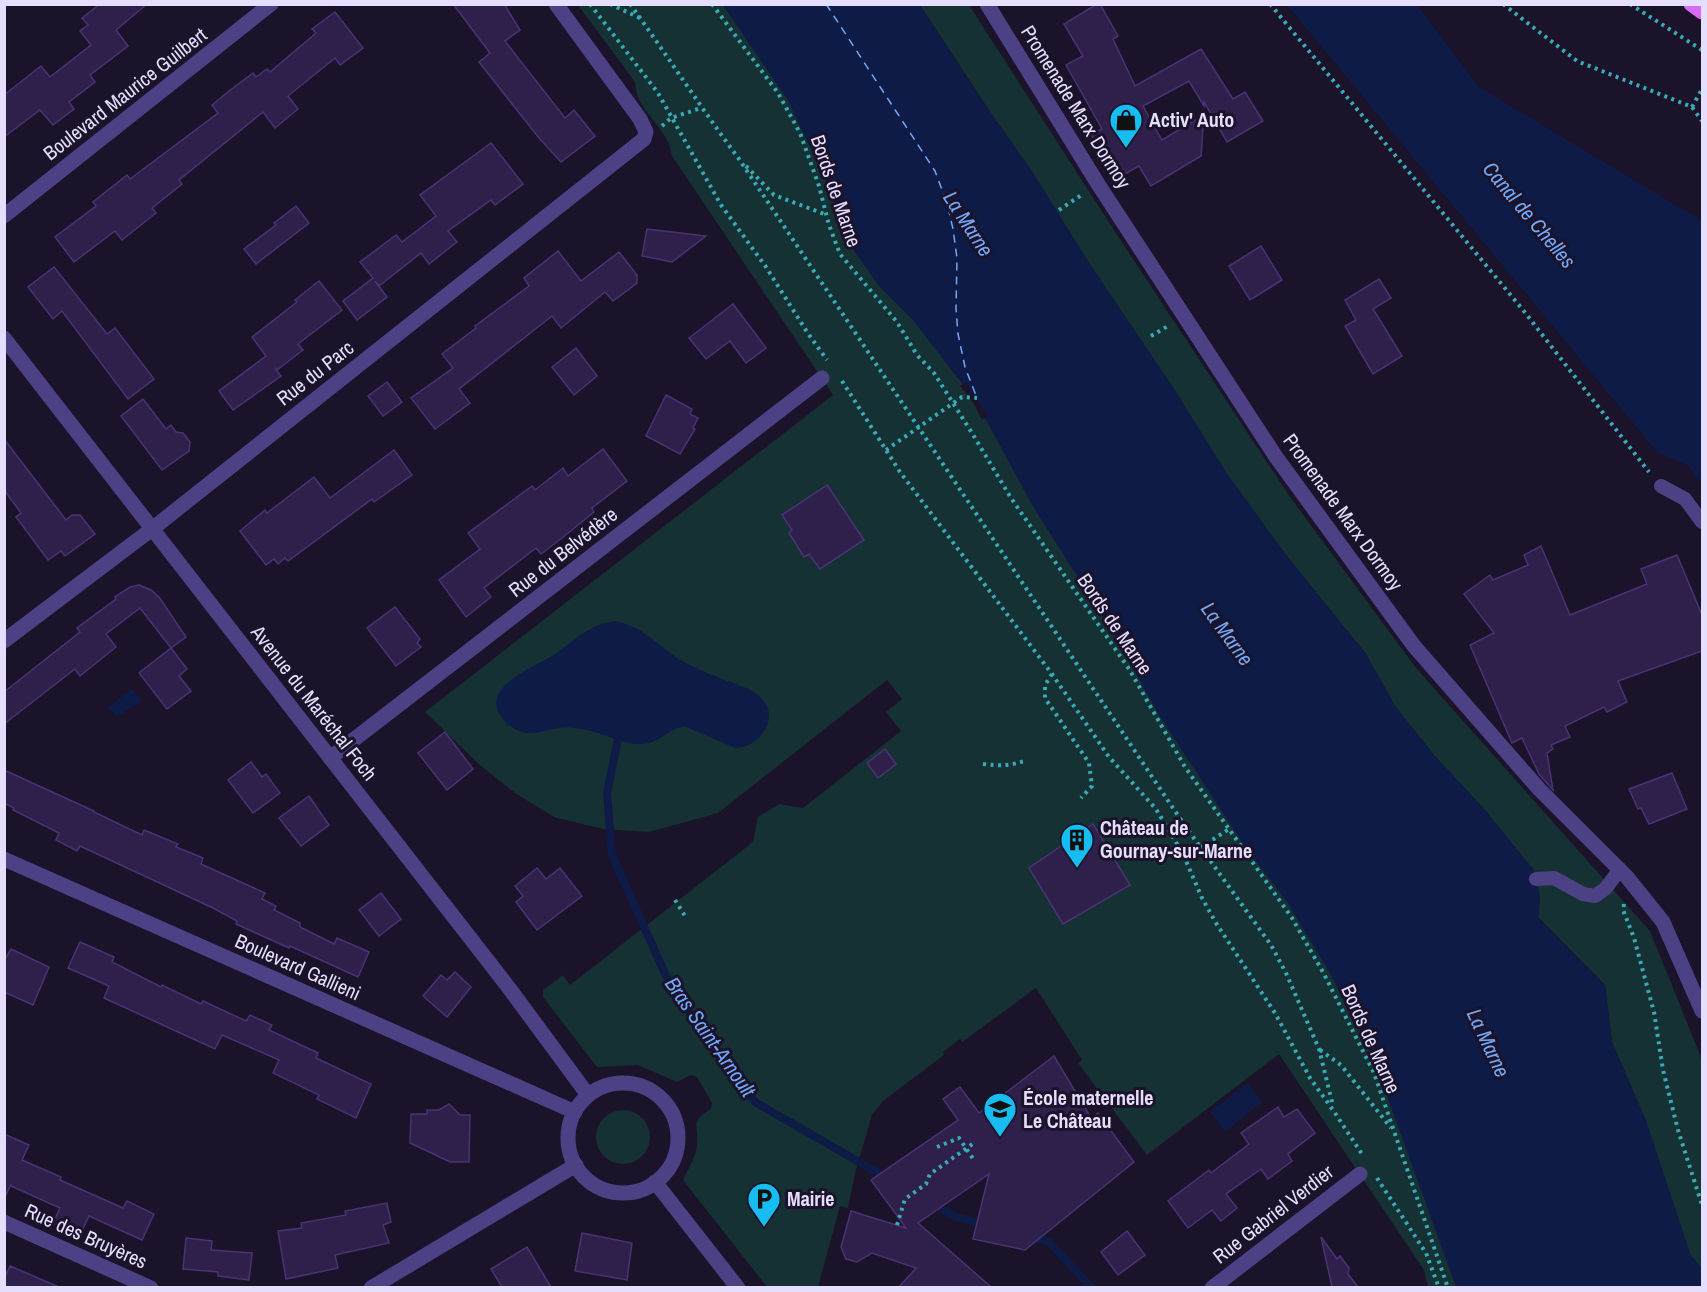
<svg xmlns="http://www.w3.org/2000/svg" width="1707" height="1292" font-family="'Archivo Narrow',sans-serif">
  <rect width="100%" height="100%" fill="#1a132a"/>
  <g fill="#163134">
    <path d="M578 5H742L1403 1036 1477 1287H1428L1424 1270 1279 1054 1147 1155 1078 1063 1082 1060 1036 988 962 1042 960 1039 943 1052 944 1055 883 1101 872 1115 855 1173 848 1208 840 1206 818 1287H767L683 1180C688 1169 696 1157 697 1145 699 1124 689 1122 711 1109L712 1103 697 1077 691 1075 677 1082 638 1065 597 1067 543 997V990L563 975 570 985 753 842 758 817 779 804 803 808 901 731 886 712 902 699 887 680 718 813 649 832 603 829 554 817 515 793 480 765 425 712 833 395 672 156C669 127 635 111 635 82Z"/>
    <polygon points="920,5 969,5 1123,244 1290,497 1416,668 1650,931 1702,1060 1702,1269 1690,1254 1646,1121 1612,1042 1605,985 1538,917 1540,896 1485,810 1434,755 1395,706 1366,654 1286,555 1227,474 1174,389 1091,266"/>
    <circle cx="623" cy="1137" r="27"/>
  </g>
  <g fill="#0e1b47">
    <polygon points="723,5 920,5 972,86 1032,171 1091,266 1174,389 1227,474 1286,555 1366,654 1395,706 1434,755 1485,810 1534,870 1540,896 1538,918 1605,985 1612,1042 1646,1121 1690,1254 1702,1269 1702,1287 1456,1287 1370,1049 1328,970 1286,900 1247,850 1159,715 1115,636 1032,505 977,403 912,319 879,286 852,248 829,187 787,99"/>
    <polygon points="1287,5 1417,5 1479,87 1702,221 1702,484 1688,465 1657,452"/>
    <path d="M615 621C644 627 656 644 679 659 701 672 725 680 749 689 754 692 760 696 764 701 779 722 757 748 735 748L686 727C671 726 663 740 649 743 628 749 604 732 582 729 575 728 567 727 560 728 545 729 534 737 519 731 511 728 503 721 499 713 484 686 534 667 552 656 576 641 586 625 615 621Z"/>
    <polygon points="132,689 142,701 117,717 108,707"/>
    <polygon points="1248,1083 1262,1102 1225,1132 1210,1112"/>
  </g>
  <polygon fill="#1a132a" points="966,382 988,416 982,420 974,404 960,386"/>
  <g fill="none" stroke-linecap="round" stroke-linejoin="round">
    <g stroke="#0e1b47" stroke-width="8">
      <polyline points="618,739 607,793 612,855 671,987 755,1102 887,1178"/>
      <polyline points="931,1203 956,1217 987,1225"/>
      <polyline points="1030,1237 1049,1242 1092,1288"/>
    </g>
    <polyline stroke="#72a7f7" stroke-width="1.5" stroke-dasharray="8 6" stroke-linecap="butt" points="826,4 935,171 947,203 953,229 957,258 956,309 958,334 965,367 977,398"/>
  </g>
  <g fill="#2e204a" stroke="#493374" stroke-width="1.5">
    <polygon points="100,4 147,4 116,30 128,46 90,75 95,82 69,102 74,109 53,125 40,110 4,137 4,95 41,66 50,77 91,45 80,31 88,25 82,18"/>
    <polygon points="453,4 504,4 520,30 505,41 565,118 574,110 595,136 561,162 539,138 479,62 490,53"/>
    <polygon points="1097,4 1100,4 1118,36 1113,39 1135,86 1201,49 1233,99 1245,92 1263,121 1227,142 1204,102 1204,106 1189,81 1143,106 1162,140 1204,115 1201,156 1151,186 1139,166 1121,176 1091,135 1102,129 1066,65 1083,56 1064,24"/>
    <polygon points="335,12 363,48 340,65 335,58 288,96 298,109 275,128 263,112 179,180 182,184 152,208 156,213 122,240 115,231 74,262 55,237 96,206 93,202 127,175 130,179 218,113 212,105 229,91 253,73 256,77 267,69 270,72 316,33 312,29"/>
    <polygon points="491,143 523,184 495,205 491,200 448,231 457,242 429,264 421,253 379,286 375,281 387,297 357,320 343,301 373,278 360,262 396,235 402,242 436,216 420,195"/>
    <polygon points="296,206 309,223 256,264 244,249 276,225 274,223"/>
    <polygon points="647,229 706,236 672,262 642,256"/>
    <polygon points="1261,246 1282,280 1250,300 1229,266"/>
    <polygon points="558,251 581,281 619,252 637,275 637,283 613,301 605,292 561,328 552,316 459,389 470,403 435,429 411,398 453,368 442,354 476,328 475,326 529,286 524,278"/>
    <polygon points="54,267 107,334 115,328 154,379 128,399 62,311 53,319 28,287"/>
    <polygon points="1379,279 1391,298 1373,309 1402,356 1373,374 1345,326 1356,320 1345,300"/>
    <polygon points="319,281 342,310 298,344 303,350 277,370 275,368 281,376 233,410 219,391 266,356 252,337 297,302 295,300"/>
    <polygon points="733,304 766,348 746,363 730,341 706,359 689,338"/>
    <polygon points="576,348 597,376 574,395 552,367"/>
    <polygon points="387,382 402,402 383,416 368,396"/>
    <polygon points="666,395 692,409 690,414 698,418 693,428 695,429 680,454 646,436"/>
    <polygon points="143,399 166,429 171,425 176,432 183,433 190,442 189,451 162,470 121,416"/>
    <polygon points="4,439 66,520 72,515 80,515 95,534 65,556 61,551 48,560 16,517 21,513 4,490"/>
    <polygon points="603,449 627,481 592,508 594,512 562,538 541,554 536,548 484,588 491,597 466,617 439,580 480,549 468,533 532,486 535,490 563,468 568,476"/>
    <polygon points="394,450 412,475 374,502 372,499 288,561 285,558 278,564 274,559 266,565 240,531 265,510 267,513 314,477 330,498"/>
    <polygon points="827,485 864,540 820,569 809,554 804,557 789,533 792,530 782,515"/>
    <polygon points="1541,546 1570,615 1647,584 1641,569 1677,555 1702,615 1702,651 1618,681 1627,702 1607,712 1604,707 1565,726 1570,737 1551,745 1553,749 1547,753 1553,790 1539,774 1522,738 1512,743 1470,645 1494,633 1464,594 1490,575 1493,580 1528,565 1524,555"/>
    <polygon points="139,585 151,590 159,597 186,637 171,648 140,608 106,634 116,647 80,676 75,669 4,724 4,692 80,632 77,628 116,599 115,597 130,587"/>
    <polygon points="395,607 420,639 417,643 421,647 396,666 367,628"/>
    <polygon points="171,648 187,669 179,676 191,691 167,709 139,673"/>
    <polygon points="445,732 473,769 447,790 418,753"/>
    <polygon points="885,749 896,764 878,778 867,763"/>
    <polygon points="251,762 262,777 266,774 280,793 253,813 228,780"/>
    <polygon points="4,770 94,811 94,812 142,835 144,830 178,844 176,847 203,858 201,864 265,893 262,899 276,906 274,910 300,923 300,927 334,944 337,938 369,952 358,977 290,946 289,948 236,924 237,921 213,908 80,846 77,851 56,840 59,833 13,810 14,808 4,803"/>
    <polygon points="1672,773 1687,809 1649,824 1641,808 1638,809 1629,789"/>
    <polygon points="309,796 329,825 301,846 279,818"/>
    <polygon points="1093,824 1130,885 1063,924 1029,868"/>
    <polygon points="537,868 546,879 560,868 582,896 537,930 516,902 523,896 515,886"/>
    <polygon points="381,893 401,919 379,936 359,910"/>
    <polygon points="80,942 114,957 112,962 161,987 162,985 201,1004 203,1001 246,1021 250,1015 272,1025 269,1030 318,1053 316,1058 371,1084 356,1118 317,1099 319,1095 273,1073 279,1060 222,1035 215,1049 104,998 109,986 68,968"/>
    <polygon points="11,949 49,967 33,1005 4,992 4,961"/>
    <polygon points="455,972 471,987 447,1017 423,996 441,975 447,980"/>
    <polygon points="1054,1056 1091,1118 1098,1113 1134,1162 1025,1250 973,1239 989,1174 918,1223 991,1287 899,1287 916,1268 872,1253 857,1262 846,1259 841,1247 851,1211 906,1228 871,1180 958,1120 943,1099 960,1087 979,1113"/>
    <polygon points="449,1104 460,1115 470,1115 469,1162 450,1162 410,1143 411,1114 427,1114 427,1110 439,1110"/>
    <polygon points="1278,1107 1284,1117 1297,1109 1315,1133 1288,1154 1292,1161 1268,1179 1261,1169 1226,1194 1237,1208 1221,1221 1212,1210 1188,1228 1168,1201 1209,1170 1211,1173 1249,1144 1241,1133"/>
    <polygon points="4,1134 29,1145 22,1160 61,1177 60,1180 123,1208 127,1201 154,1214 142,1240 89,1216 80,1235 53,1223 60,1208 11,1186 11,1184 4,1199"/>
    <polygon points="387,1203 391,1222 383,1225 389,1243 335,1255 338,1268 286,1279 278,1231 302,1228 301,1223 346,1215 345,1211"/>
    <polygon points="1127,1231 1145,1255 1118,1275 1101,1252"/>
    <polygon points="582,1233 632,1243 627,1280 575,1271"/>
    <polygon points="1321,1237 1337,1259 1340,1256 1349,1268 1348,1274 1358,1287 1332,1287"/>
    <polygon points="186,1238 212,1241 211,1250 252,1253 249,1280 218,1276 218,1272 183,1269"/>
    <polygon points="527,1247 551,1287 502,1287 491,1269"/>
    <polygon points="10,1266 59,1287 4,1287 4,1279"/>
  </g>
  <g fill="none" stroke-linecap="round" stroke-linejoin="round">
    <g stroke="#38acb6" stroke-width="4" stroke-dasharray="3 4.5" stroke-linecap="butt">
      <polyline points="590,4 658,93 721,205 766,267 807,332 827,360"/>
      <polyline points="610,4 640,18"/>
      <path d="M630 4C667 55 701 108 739 159L1183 823 1271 945 1286 973 1319 1049 1333 1106"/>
      <polyline points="712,4 778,93 800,133 819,186 829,225 840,254 897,322 917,355 934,373 972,433 1011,498 1129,669 1185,767 1292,918 1324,974 1374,1073 1448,1288"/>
      <polyline points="1270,4 1523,310 1649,472"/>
      <polyline points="1503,4 1577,61 1692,107 1702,121"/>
      <polyline points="1630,4 1702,50"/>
      <polyline points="1692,107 1702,89"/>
      <polyline points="662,126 671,118 701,108"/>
      <polyline points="746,166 774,195 827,215"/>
      <polyline points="1059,210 1083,194"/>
      <polyline points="1151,336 1168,326"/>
      <polyline points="842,381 900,472 1052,674 1109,757 1156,809 1183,854 1202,898 1216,923 1275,1013 1310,1078 1333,1110 1362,1154"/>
      <polyline points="886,450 962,397 977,398"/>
      <polyline points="1052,674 1045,685 1045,698 1089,763 1092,786 1081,798"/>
      <path d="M983 764C999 766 1011 766 1027 760"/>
      <polyline points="1200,848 1229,829"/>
      <polyline points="675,900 685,916"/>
      <polyline points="1624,904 1623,910 1634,938 1654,1012 1663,1070 1678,1130 1702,1205"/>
      <polyline points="1320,1050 1341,1065 1391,1128"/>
      <polyline points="937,1147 959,1138 974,1160"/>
      <polyline points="1377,1178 1426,1253 1439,1288"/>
      <polyline points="897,1225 905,1199 926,1184 930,1174 974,1143"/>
    </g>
    <g stroke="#4d4186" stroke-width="14">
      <polyline points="1661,486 1685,499 1702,522"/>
      <polyline points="1536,879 1554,878 1583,894 1595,896 1606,888 1620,869"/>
    </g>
    <g stroke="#4d4186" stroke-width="15">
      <polyline points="987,4 1098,184 1276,457 1414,646 1539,789 1627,877 1663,922 1702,1011"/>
      <polyline points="4,216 271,4"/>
      <polyline points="4,338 509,988 588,1095"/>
      <polyline points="4,641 152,529 644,139 646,132 640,119 556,4"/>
      <polyline points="330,758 822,378"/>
      <polyline points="4,859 575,1112"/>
      <circle cx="623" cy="1138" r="55"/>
      <polyline points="655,1182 738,1288"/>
      <polyline points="4,1222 151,1288"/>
      <polyline points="371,1288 576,1165"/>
      <polyline points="1212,1288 1360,1174"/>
    </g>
    <polyline stroke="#d66bf6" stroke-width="15" points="1691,4 1702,12"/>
  </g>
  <defs>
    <g id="shop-pin" transform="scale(1.725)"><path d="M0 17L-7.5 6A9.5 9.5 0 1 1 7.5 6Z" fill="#15bdf1" stroke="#1a132a"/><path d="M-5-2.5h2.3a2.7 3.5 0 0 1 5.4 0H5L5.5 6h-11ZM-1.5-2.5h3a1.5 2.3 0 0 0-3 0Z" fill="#111"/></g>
    <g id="building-pin" transform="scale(1.725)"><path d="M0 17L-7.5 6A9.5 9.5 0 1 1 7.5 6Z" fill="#15bdf1" stroke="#1a132a"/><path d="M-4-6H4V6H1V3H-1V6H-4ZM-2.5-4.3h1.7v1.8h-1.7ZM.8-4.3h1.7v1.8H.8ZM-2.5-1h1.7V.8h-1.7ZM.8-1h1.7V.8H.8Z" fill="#111"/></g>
    <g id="school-pin" transform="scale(1.725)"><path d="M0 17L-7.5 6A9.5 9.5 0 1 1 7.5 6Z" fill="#15bdf1" stroke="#1a132a"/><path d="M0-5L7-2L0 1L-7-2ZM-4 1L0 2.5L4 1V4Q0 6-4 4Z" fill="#111"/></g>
    <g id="parking-pin" transform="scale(1.725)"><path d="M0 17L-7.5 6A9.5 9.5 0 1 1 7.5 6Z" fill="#15bdf1" stroke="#1a132a"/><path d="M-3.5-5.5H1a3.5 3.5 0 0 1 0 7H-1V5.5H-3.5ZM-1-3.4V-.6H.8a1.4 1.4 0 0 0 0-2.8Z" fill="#111"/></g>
  </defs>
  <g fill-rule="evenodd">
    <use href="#shop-pin" x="1126" y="120"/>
    <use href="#building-pin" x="1077" y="840"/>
    <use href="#school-pin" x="1000" y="1109"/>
    <use href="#parking-pin" x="764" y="1199"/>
  </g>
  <g text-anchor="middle" stroke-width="6" stroke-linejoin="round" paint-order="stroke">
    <g font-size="20" fill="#e6defd" stroke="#1a132a">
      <text transform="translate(125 94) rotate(-38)" y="7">Boulevard Maurice Guilbert</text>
      <text transform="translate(1076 107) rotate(58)" y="7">Promenade Marx Dormoy</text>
      <text transform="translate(836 191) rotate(71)" y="7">Bords de Marne</text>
      <text transform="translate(315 373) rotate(-38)" y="7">Rue du Parc</text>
      <text transform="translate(1343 512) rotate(54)" y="7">Promenade Marx Dormoy</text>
      <text transform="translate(563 552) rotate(-38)" y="7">Rue du Belvédère</text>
      <text transform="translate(1115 624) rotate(56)" y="7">Bords de Marne</text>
      <text transform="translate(314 703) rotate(52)" y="7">Avenue du Maréchal Foch</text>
      <text transform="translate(298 967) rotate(24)" y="7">Boulevard Gallieni</text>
      <text transform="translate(1371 1039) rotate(66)" y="7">Bords de Marne</text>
      <text transform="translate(1273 1214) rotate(-38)" y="7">Rue Gabriel Verdier</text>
      <text transform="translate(86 1236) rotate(24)" y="7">Rue des Bruyères</text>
    </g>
    <g font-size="20" font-weight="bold" fill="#e6defd" stroke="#1a132a" text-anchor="start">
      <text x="1149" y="127">Activ' Auto</text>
      <text x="1100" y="835">Château de<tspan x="1100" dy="23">Gournay-sur-Marne</tspan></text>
      <text x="1023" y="1105">École maternelle<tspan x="1023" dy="23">Le Château</tspan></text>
      <text x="787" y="1206">Mairie</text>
    </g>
    <g font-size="21" font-style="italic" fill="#72a7f7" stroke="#1a132a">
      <text transform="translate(1529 215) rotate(50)" y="7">Canal de Chelles</text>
      <text transform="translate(968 224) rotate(57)" y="7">La Marne</text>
      <text transform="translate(1227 634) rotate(54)" y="7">La Marne</text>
      <text transform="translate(710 1037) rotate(55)" y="7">Bras Saint-Arnoult</text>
      <text transform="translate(1488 1043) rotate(65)" y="7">La Marne</text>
    </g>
  </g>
  <rect width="1707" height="1292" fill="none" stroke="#e6defd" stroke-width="12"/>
</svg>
